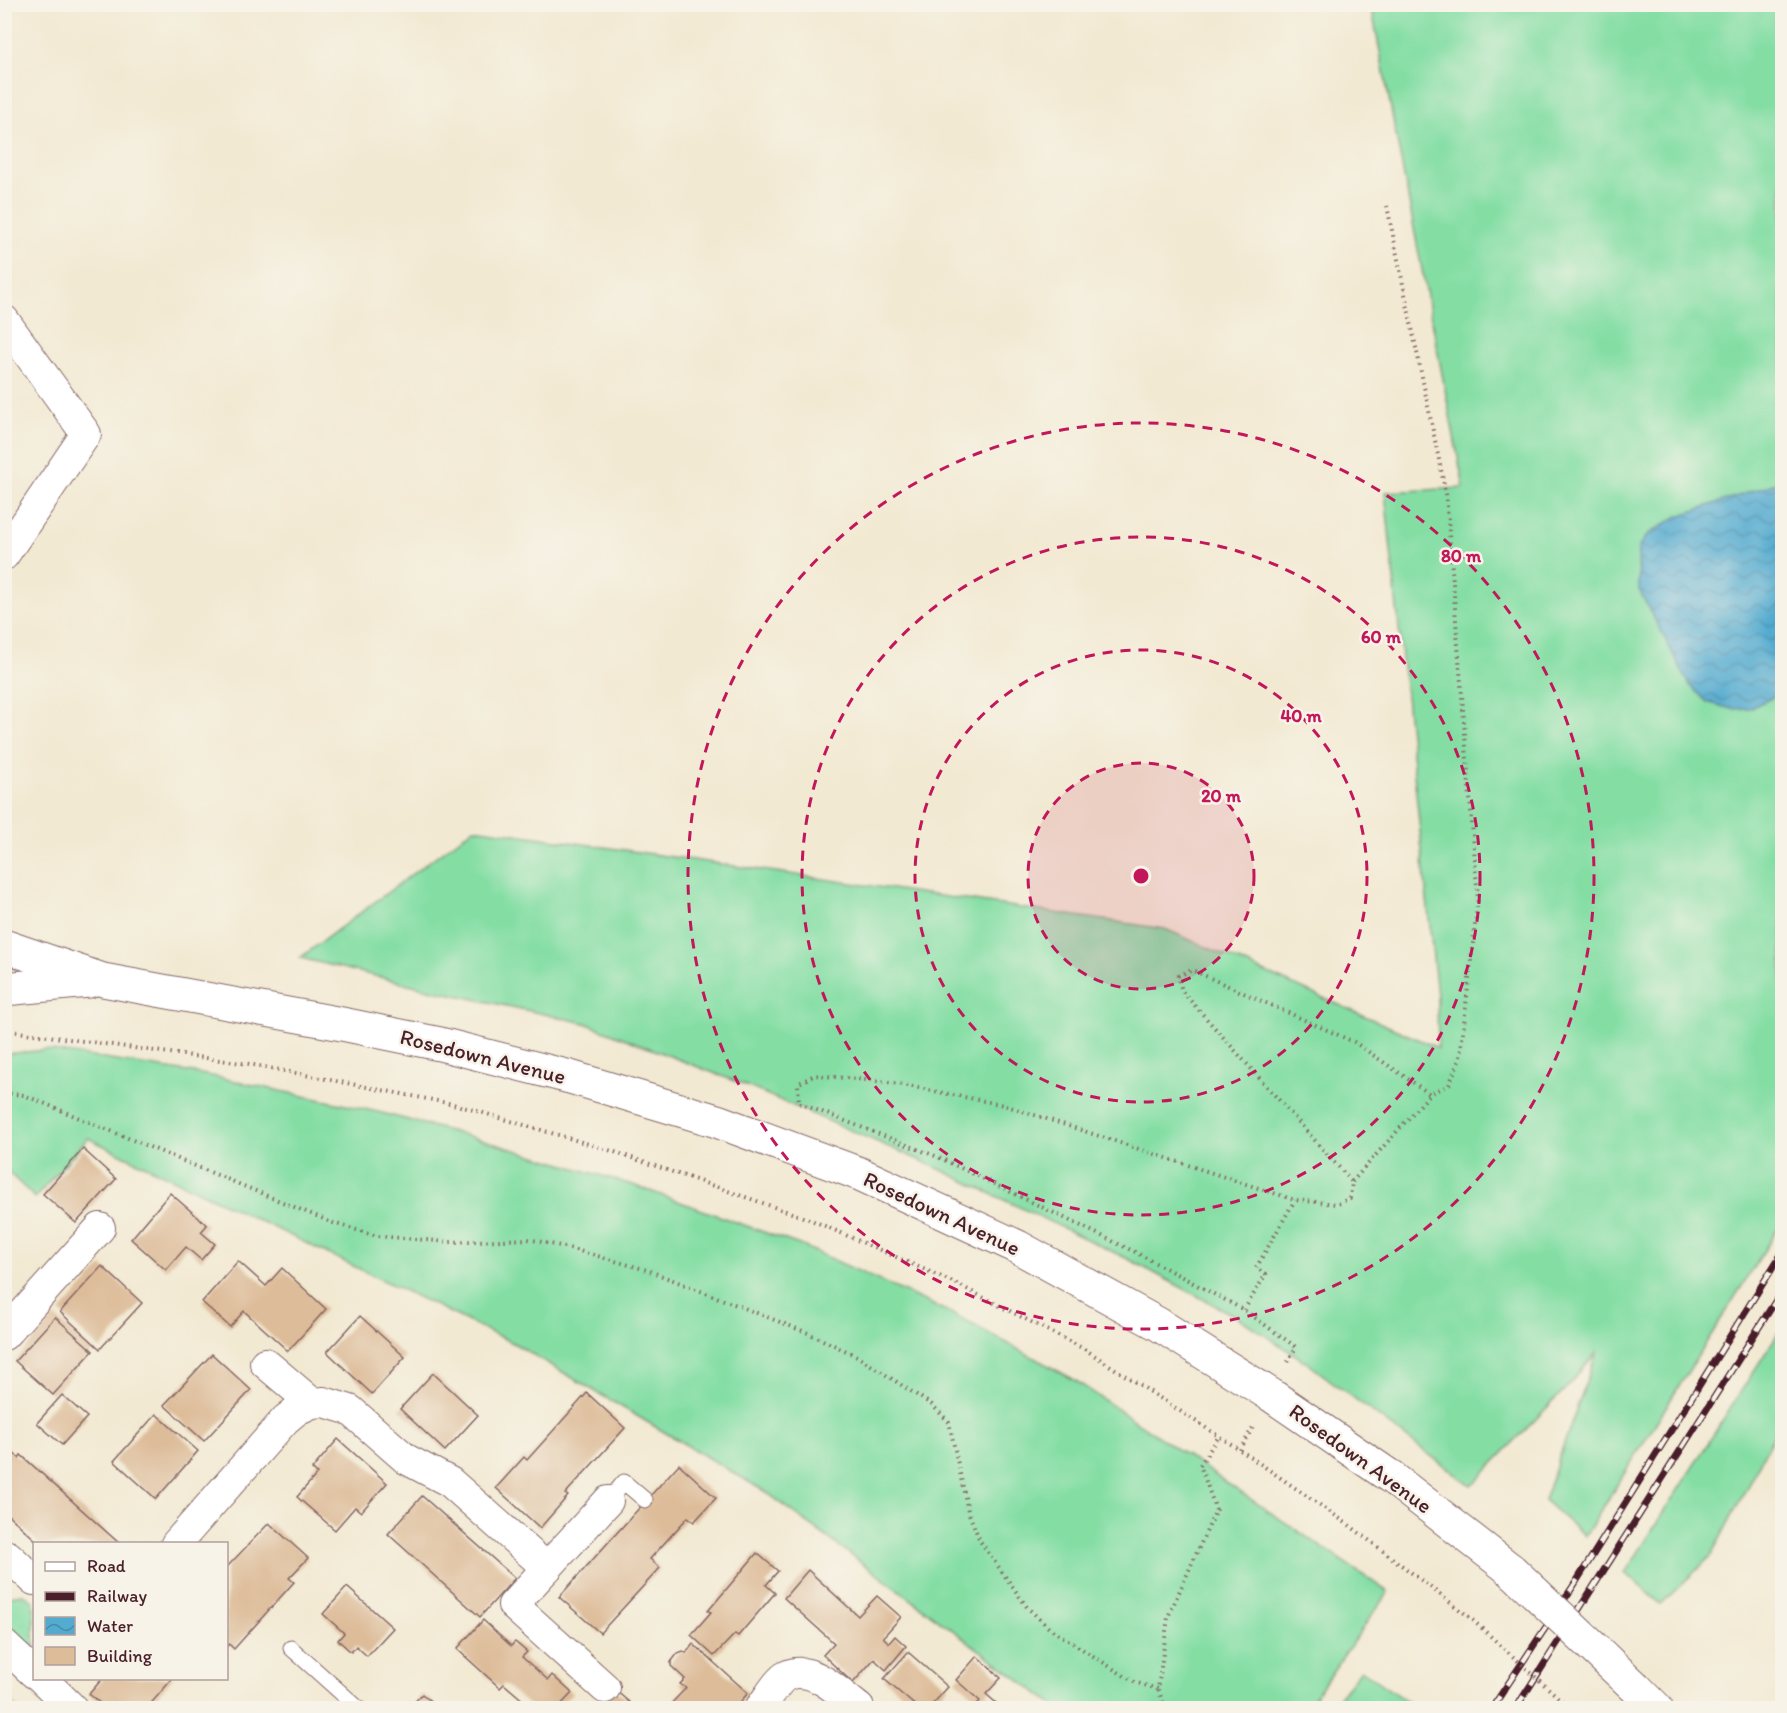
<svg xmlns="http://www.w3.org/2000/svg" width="1787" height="1713" font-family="Itim,sans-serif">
  <defs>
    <pattern id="water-waves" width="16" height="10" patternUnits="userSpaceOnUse" patternTransform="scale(1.5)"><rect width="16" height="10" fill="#53abd0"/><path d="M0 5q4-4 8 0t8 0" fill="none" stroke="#478ba9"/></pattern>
  </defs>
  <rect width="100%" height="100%" fill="#f7f3e8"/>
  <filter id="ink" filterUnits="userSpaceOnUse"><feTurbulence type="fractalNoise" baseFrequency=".0167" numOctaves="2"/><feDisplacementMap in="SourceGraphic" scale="12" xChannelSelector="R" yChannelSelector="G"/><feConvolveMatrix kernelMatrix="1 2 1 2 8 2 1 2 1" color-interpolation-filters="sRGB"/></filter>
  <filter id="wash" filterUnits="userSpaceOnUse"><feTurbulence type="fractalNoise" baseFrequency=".008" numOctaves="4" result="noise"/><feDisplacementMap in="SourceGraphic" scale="24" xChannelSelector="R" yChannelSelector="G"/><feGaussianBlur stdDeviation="1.35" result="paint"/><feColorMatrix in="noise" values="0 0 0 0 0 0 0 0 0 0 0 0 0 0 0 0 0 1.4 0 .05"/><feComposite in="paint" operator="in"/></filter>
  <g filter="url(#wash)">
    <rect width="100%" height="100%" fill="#f2e9d2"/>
    <g fill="#84dea4" stroke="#677e68" stroke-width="1.5">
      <polygon points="1371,5 1782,5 1782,1222 1585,1536 1544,1500 1597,1352 1567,1387 1471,1486 1306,1362 1239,1318 1130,1260 931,1165 742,1084 585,1023 429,989 300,958 474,828 1165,929 1438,1048 1437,996 1385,492 1464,488"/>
      <polygon points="46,1050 207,1075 378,1112 472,1137 636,1186 805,1247 953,1314 1073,1379 1388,1592 1307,1708 1058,1708 766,1492 515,1344 88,1138 35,1198 5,1169 5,1054"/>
      <polygon points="1782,1327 1782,1405 1773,1437 1711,1556 1661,1604 1625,1573"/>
      <polygon points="23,1594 34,1602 34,1648 21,1638 5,1623 5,1603 10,1596"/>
      <polygon points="1361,1670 1416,1708 1330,1708"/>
    </g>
    <polygon fill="url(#water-waves)" stroke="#4e657e" stroke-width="1.5" points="1782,481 1782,693 1750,708 1732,709 1707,702 1689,684 1639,590 1638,548 1648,534 1678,516"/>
    <g id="blocks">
      <g fill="#ddbc99">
        <polygon points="83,1149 116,1179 76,1223 43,1194"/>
        <polygon points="170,1193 207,1225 201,1232 215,1244 201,1260 186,1247 166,1270 131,1239"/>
        <polygon points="238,1261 266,1286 282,1268 326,1309 288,1351 244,1311 230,1327 202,1302"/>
        <polygon points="102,1266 142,1303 100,1349 60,1312"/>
        <polygon points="4,1277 11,1283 4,1290"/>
        <polygon points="360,1316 405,1357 372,1394 327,1352"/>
        <polygon points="55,1317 93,1351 53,1395 15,1361"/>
        <polygon points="212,1354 251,1390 204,1441 164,1405"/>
        <polygon points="433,1373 478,1415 445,1451 400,1409"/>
        <polygon points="587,1393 625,1428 565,1494 568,1496 540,1528 496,1488 524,1457 527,1460"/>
        <polygon points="62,1395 87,1417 62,1445 37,1423"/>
        <polygon points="156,1414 198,1451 156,1499 114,1461"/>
        <polygon points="338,1439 387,1483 361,1512 355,1507 335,1530 297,1497 317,1474 312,1469"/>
        <polygon points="4,1445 19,1458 21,1455 120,1544 40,1544 4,1511"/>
        <polygon points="679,1464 716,1498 694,1522 688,1517 650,1559 660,1568 600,1633 559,1597"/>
        <polygon points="422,1496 515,1578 480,1617 388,1534"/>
        <polygon points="269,1523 308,1558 289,1578 294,1582 234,1649 229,1644 226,1647 226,1568"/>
        <polygon points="757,1553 778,1571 766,1585 775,1593 738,1636 735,1634 714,1656 691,1635 711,1612 708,1611"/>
        <polygon points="808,1570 858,1616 877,1596 901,1617 883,1637 889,1643 895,1636 906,1646 886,1670 874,1659 853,1683 823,1655 834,1643 784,1598"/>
        <polygon points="347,1587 393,1628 367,1656 356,1646 351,1652 338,1640 344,1633 323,1614"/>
        <polygon points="483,1620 511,1646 515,1642 527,1652 522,1657 548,1680 552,1675 572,1693 558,1708 532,1708 504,1684 500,1688 457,1649"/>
        <polygon points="693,1644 748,1693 735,1708 667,1708 686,1688 680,1684 685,1679 671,1666 671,1662 678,1653 683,1651 686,1653"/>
        <polygon points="908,1652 948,1687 929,1708 918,1708 884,1679"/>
        <polygon points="977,1656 1001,1678 986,1694 1002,1708 973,1708 980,1701 956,1680"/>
        <polygon points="103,1678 173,1678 147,1708 106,1708 89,1694"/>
        <polygon points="615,1690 636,1708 598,1708"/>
        <polygon points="422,1694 439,1708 401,1708 407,1702 411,1706"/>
        <polygon points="4,1696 19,1708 4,1708"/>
      </g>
    </g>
  </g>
  <g filter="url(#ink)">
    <use href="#blocks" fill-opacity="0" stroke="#856665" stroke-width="1.5"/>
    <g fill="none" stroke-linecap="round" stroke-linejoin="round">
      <g stroke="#856665" stroke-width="17">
        <g id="lane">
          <polyline points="608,1501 624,1482 645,1500"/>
          <polyline points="291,1648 358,1708"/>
        </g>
      </g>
      <g stroke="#856665" stroke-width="32">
        <g id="street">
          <polyline points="4,320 86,434 4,555"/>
          <polyline points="4,1335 100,1228"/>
          <polyline points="265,1363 312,1403"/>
          <polyline points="176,1544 285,1420 297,1410 312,1403 324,1402 350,1410 406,1459 450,1482 547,1568"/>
          <polyline points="4,1560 8,1556 34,1580"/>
          <polyline points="4,1645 34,1673"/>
          <polyline points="41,1678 72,1708"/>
          <polyline points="605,1688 513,1605 608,1501"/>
          <path d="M760 1708C766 1701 778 1680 786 1676 812 1663 840 1694 859 1708"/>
        </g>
      </g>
      <g stroke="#856665" stroke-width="35">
        <g id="secondary">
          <polyline points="4,946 103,980 342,1024 440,1044 570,1077 717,1121 860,1174 1018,1247 1158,1324 1271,1395 1391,1477 1511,1570"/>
          <polyline points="4,989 89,981"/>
          <polyline points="1636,1688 1656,1708"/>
        </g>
      </g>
      <g stroke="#856665" stroke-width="4" stroke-dasharray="1.5 4.5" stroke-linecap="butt">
        <polyline points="4,1030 249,1064 453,1104 609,1150 809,1219 953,1282 1086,1350 1240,1450 1349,1525 1468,1616"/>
        <polyline points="4,1093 24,1095 333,1223 377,1236 449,1242 528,1239 565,1247 647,1270 808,1333 857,1356 932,1405 949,1422 968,1511 980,1541 1027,1607 1049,1628 1134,1682 1158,1689"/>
        <polyline points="1352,1182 1430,1094"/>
        <polyline points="1244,1310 1266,1274 1256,1268 1295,1200"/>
        <polyline points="1288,1362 1296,1347 1244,1310 1135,1252 938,1157 799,1103 798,1084 814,1075 888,1082 1004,1105 1295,1200 1338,1204 1350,1198 1352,1182 1182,991 1178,976 1192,970 1354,1042 1430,1094 1449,1085 1460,1058 1478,899 1446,494 1387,206"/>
        <polyline points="1240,1450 1253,1427"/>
        <polyline points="1165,1708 1158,1689 1168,1617 1216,1510 1200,1465 1219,1436"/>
      </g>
      <use href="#lane" stroke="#fff" stroke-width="15"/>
      <use href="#street" stroke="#fff" stroke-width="30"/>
      <use href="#secondary" stroke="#fff" stroke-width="33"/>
      <g stroke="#4a1f2b" stroke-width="7">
        <g id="rail">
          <polyline points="1492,1708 1576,1582 1782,1253"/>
          <polyline points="1516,1708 1782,1291"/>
        </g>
      </g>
      <use href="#rail" stroke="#f7f3e8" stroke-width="4.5" stroke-dasharray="14" stroke-linecap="butt"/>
      <g stroke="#856665" stroke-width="35" stroke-linecap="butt">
        <polyline id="secondary-bridge" points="1511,1570 1636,1688"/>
      </g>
      <polyline stroke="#856665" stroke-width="4" stroke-dasharray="1.5 4.5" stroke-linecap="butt" points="1468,1616 1570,1708"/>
      <use href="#secondary-bridge" stroke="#fff" stroke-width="33"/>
    </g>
  </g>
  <circle cx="1141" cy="876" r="113" fill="#c2185b" fill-opacity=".12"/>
  <g fill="none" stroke="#c2185b" stroke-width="3" stroke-dasharray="10 8">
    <circle cx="1141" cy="876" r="113"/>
    <circle cx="1141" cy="876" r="226"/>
    <circle cx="1141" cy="876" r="339"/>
    <circle cx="1141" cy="876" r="453"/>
  </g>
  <g text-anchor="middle" stroke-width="5" stroke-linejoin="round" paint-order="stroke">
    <g font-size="22" fill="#4a1f2b" stroke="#f7f3e8">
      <text transform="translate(483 1056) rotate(14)" y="8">Rosedown Avenue</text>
      <text transform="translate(942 1213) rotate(25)" y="8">Rosedown Avenue</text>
      <text transform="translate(1361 1458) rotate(36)" y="8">Rosedown Avenue</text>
    </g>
  </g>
  <circle cx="1141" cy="876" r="9" fill="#c2185b" stroke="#f7f3e8" stroke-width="3"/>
  <g font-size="18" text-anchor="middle" font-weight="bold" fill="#c2185b" stroke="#f7f3e8" stroke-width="5" stroke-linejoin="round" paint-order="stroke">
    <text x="1461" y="562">80 m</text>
    <text x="1381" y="643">60 m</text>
    <text x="1301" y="722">40 m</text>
    <text x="1221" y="802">20 m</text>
  </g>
  <rect width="1787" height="1713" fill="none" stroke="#f7f3e8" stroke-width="24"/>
  <rect x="33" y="1542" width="195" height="138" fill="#f7f3e8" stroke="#b29e9c" stroke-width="1.5"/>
  <rect x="45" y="1562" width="30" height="9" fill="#ffffff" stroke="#b29e9c" stroke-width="1.5"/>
  <text x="87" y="1572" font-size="18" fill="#4a1f2b">Road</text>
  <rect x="45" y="1592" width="30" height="9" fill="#4a1f2b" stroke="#b29e9c" stroke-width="1.5"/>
  <text x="87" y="1602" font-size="18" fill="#4a1f2b">Railway</text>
  <rect x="45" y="1617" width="30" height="18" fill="url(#water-waves)" stroke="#b29e9c" stroke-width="1.5"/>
  <text x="87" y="1632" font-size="18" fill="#4a1f2b">Water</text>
  <rect x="45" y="1647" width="30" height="18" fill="#ddbc99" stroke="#b29e9c" stroke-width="1.5"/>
  <text x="87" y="1662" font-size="18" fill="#4a1f2b">Building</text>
</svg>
